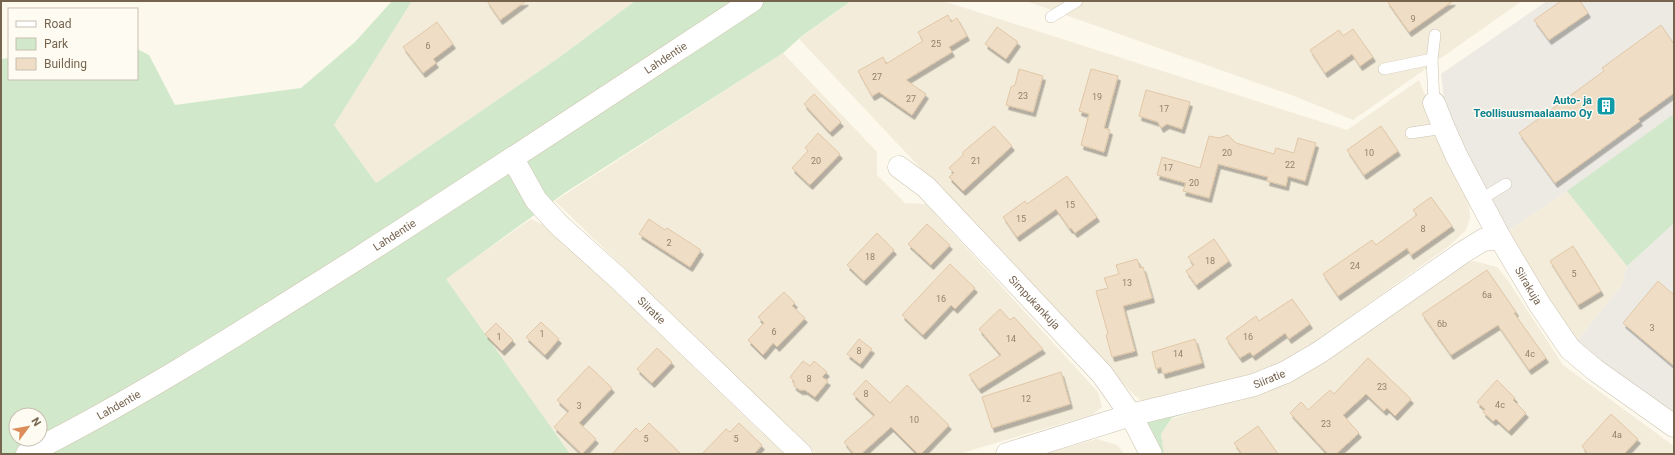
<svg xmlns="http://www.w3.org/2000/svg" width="1675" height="455" font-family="Roboto,sans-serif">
  <defs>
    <filter id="shadow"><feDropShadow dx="2.5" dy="4.5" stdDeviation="0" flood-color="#0004"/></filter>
  </defs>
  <rect width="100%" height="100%" fill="#fcf8ec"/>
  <g fill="#f3ecda">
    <polygon points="412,1 635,1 557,59 376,183 334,125"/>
    <polygon points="851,1 943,1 1347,130 1419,80 1469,203 1470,218 1466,230 1449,246 1280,367 1143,402 1133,394 799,39"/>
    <polygon points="1026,1 1522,1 1353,120 1294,96"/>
    <polygon points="783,53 877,152 877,175 905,203 926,204 1098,392 1102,407 1092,415 958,454 816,454 555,201"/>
    <polygon points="1567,191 1627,266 1622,285 1574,344 1505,233"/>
    <polygon points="531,219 550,228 784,454 570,454 445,279"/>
    <polygon points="1474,261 1497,267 1509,282 1563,365 1674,446 1674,454 1164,454 1161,434 1172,419 1282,383 1455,266"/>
    <polygon points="1097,439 1117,445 1124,454 1044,454"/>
  </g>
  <polygon fill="#edeae4" points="1547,1 1674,1 1674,413 1574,344 1622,285 1627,266 1567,191 1505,233 1446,114 1441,74"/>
  <g fill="#d1e9ca" fill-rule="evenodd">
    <path d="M392 1H412L334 125 376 183 557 59 635 1H851L802 36 783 53 566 192 446 279 570 454H1V59L9 58V79H137V49L149 55 175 105 301 88 355 42ZM16 415H40V439H16Z"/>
    <polygon points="1674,114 1674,223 1627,266 1567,191"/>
    <polygon points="1282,383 1172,418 1161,434 1164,454 1151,454 1131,415"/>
  </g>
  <g fill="#efddc5" stroke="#e1c7a6" filter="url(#shadow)">
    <polygon points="487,1 526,1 500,20"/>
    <polygon points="1387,1 1453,1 1409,32"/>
    <polygon points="1561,1 1580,1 1588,13 1549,40 1534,20"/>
    <polygon points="948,15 951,22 957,18 967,36 949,47 952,52 906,80 926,94 912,115 879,92 872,96 858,71 883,57 886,64 923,41 918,32"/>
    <polygon points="437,22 453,44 433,59 436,63 423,73 403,47"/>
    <polygon points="1661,25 1674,44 1674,93 1638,119 1640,121 1555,183 1519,133 1604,71 1602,68"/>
    <polygon points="997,27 1018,42 1006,59 985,44"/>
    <polygon points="1353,29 1373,57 1360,66 1352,54 1325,73 1310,50 1339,30 1343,36"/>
    <polygon points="1019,69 1043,76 1033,112 1006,105 1011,87 1015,85"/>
    <polygon points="1091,69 1118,76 1104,128 1110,130 1104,152 1081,145 1089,114 1079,111"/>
    <polygon points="1146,90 1190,102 1182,129 1167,124 1161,128 1158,122 1139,116"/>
    <polygon points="814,94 841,122 830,132 804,104"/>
    <polygon points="994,126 1012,146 963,191 949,177 954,173 949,168 963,155 963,152"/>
    <polygon points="1381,126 1398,151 1364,175 1347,150"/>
    <polygon points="818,133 840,154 810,185 792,168 808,151 805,148"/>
    <polygon points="1228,135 1236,143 1274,154 1276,148 1294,153 1298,138 1316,143 1305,181 1288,176 1286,186 1267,181 1268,177 1218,164 1209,198 1183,191 1186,183 1157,175 1162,157 1200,168 1209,136 1219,138"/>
    <polygon points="1067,176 1097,217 1075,233 1071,228 1070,229 1056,209 1017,237 1003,217 1025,201 1027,204"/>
    <polygon points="1431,197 1452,226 1411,255 1407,248 1338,296 1323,274 1372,240 1376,245 1417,215 1413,210"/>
    <polygon points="649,219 665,230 667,228 701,250 690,267 639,234"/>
    <polygon points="927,224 950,245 931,265 908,244"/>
    <polygon points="877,233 894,250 864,281 847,265"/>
    <polygon points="1214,239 1229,261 1196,285 1186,271 1194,265 1188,257"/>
    <polygon points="1573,246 1601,291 1578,305 1550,261"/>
    <polygon points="1137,259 1140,268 1143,267 1152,298 1123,306 1135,351 1112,357 1106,335 1108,334 1096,291 1108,288 1104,278 1119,274 1116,265"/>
    <polygon points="950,264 975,288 955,309 951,305 923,335 902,315"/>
    <polygon points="1487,270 1516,312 1514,313 1546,358 1529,370 1498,325 1451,355 1422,314"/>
    <polygon points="1658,281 1674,295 1674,366 1623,323"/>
    <polygon points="784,292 795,303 792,306 805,318 777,347 773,343 763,355 748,340 764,323 758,317"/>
    <polygon points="1292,299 1310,324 1289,339 1285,333 1253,356 1250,352 1240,358 1226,338 1256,316 1259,321"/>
    <polygon points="1000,309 1010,320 1014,317 1043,349 979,389 969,375 1001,355 979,329"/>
    <polygon points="541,322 559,339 545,355 526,337"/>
    <polygon points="496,323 513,340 502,351 485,334"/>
    <polygon points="859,339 872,349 860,364 847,354"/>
    <polygon points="1195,339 1202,363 1163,374 1161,367 1156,369 1152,352"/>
    <polygon points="657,348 672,362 652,383 637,369"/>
    <polygon points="1368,358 1411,399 1395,416 1387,408 1384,411 1366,394 1343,415 1359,433 1336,454 1328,454 1290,413 1301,402 1308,410 1330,390 1334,394"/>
    <polygon points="803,361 810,366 814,361 827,372 822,377 828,381 815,397 805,390 800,390 794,386 794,381 790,377"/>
    <polygon points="589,366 612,388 579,423 596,439 582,454 554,427 569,411 557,400"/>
    <polygon points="1061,372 1070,404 992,428 982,397"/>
    <polygon points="866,380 890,403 907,385 949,425 921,454 918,454 891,427 861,454 854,454 844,442 875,415 853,394"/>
    <polygon points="1497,380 1515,398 1513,400 1526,413 1509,431 1496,419 1493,421 1483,412 1485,409 1477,402"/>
    <polygon points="1611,414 1638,439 1624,454 1588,454 1582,446"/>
    <polygon points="649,423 681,454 612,454 636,428 640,432"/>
    <polygon points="739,423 762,445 754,454 702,454 726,429 730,432"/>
    <polygon points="1258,426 1278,454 1242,454 1234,443"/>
  </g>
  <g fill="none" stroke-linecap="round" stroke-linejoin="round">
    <g stroke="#cdc3b1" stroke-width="12">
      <g id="lane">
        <polyline points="1051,17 1077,1"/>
        <polyline points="1384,69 1432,59"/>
        <polyline points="1434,103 1432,59 1435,35"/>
        <polyline points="1411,133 1444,128"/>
        <polyline points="1480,200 1506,184"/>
      </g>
    </g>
    <g stroke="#cdc3b1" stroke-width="23">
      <g id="street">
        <path id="s1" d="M1434 103 1444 128 1457 157 1500 238 1540 305 1570 349 1595 370 1674 426"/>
        <path id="s2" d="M513 159 536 200 559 225 618 278 801 454"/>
        <path id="s3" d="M899 167 926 187 1102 374 1131 415 1151 454"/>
        <path id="s4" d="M1007 454 1131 415 1254 385 1286 372 1320 352 1462 253 1483 240 1500 238"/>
      </g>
    </g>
    <g stroke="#d0c3af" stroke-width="23">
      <g id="secondary">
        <path id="s5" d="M27 454C142 396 251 326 360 257 491 173 621 87 752 1"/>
      </g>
    </g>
    <use href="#lane" stroke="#fff" stroke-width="11"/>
    <use href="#street" stroke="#fff" stroke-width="22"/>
    <use href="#secondary" stroke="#fff" stroke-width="22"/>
  </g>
  <defs>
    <g id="building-square" transform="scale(1)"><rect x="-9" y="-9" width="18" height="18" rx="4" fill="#0f9aa8" stroke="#fefbf2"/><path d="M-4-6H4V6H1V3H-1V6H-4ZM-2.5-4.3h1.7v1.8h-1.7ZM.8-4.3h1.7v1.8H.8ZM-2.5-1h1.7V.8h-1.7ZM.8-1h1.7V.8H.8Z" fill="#fff"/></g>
  </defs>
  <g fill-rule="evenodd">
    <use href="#building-square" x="1606" y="106"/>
  </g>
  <g text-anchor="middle" stroke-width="3" stroke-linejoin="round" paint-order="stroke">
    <g font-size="9" fill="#94826c">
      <text x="1413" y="22">9</text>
      <text x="936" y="47">25</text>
      <text x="428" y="49">6</text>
      <text x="877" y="80">27</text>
      <text x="1023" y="99">23</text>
      <text x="1097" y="100">19</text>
      <text x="911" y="102">27</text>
      <text x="1164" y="112">17</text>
      <text x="1227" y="156">20</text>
      <text x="1369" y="156">10</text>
      <text x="816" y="164">20</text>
      <text x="976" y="164">21</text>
      <text x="1290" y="168">22</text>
      <text x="1168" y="171">17</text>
      <text x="1194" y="186">20</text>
      <text x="1070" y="208">15</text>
      <text x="1021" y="222">15</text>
      <text x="1423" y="232">8</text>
      <text x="669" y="246">2</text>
      <text x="870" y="260">18</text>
      <text x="1210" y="264">18</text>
      <text x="1355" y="269">24</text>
      <text x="1574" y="277">5</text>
      <text x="1127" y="286">13</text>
      <text x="1487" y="298">6a</text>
      <text x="941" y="302">16</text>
      <text x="1442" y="327">6b</text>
      <text x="1652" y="331">3</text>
      <text x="774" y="335">6</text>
      <text x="542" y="337">1</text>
      <text x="499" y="340">1</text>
      <text x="1248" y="340">16</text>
      <text x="1011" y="342">14</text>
      <text x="859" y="354">8</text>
      <text x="1178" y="357">14</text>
      <text x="1530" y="357">4c</text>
      <text x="809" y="382">8</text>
      <text x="1382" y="390">23</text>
      <text x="866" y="397">8</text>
      <text x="1026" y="402">12</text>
      <text x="1500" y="408">4c</text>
      <text x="579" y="409">3</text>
      <text x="914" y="423">10</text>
      <text x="1326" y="427">23</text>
      <text x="1617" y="438">4a</text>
      <text x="646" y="442">5</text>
      <text x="736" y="442">5</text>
    </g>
    <g font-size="11" fill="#76644f" stroke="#fefbf2">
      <text dy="4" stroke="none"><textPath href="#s5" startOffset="752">Lahdentie</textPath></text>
      <text dy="4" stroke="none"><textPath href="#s5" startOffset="428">Lahdentie</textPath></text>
      <text dy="4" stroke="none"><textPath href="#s1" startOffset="206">Siirakuja</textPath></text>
      <text dy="4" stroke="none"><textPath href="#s3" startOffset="192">Simpukankuja</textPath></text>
      <text dy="4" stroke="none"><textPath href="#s2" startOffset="207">Siiratie</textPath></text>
      <text dy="4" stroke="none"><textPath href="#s4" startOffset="273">Siiratie</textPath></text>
      <text dy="4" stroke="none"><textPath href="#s5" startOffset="104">Lahdentie</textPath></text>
    </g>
    <g font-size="11" font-weight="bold" fill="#0d838f" stroke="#fefbf2" text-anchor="end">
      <text x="1592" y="104">Auto- ja<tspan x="1592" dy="13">Teollisuusmaalaamo Oy</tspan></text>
    </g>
  </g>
  <rect width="1675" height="455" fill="none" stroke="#76644f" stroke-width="4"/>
  <rect x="8" y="8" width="130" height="72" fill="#fefbf2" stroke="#c8bfb1"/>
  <rect x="16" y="21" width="20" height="6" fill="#ffffff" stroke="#c8bfb1"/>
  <text x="44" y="28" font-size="12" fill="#76644f">Road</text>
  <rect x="16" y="38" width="20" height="12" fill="#d1e9ca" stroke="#c8bfb1"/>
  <text x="44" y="48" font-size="12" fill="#76644f">Park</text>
  <rect x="16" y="58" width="20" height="12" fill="#efddc5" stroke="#c8bfb1"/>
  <text x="44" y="68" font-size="12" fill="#76644f">Building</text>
  <g transform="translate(28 427) rotate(58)"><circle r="19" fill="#fefbf2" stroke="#c8bfb1"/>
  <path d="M0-3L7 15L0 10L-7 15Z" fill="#dc8d5a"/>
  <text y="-6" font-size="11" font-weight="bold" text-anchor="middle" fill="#76644f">N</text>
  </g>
</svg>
